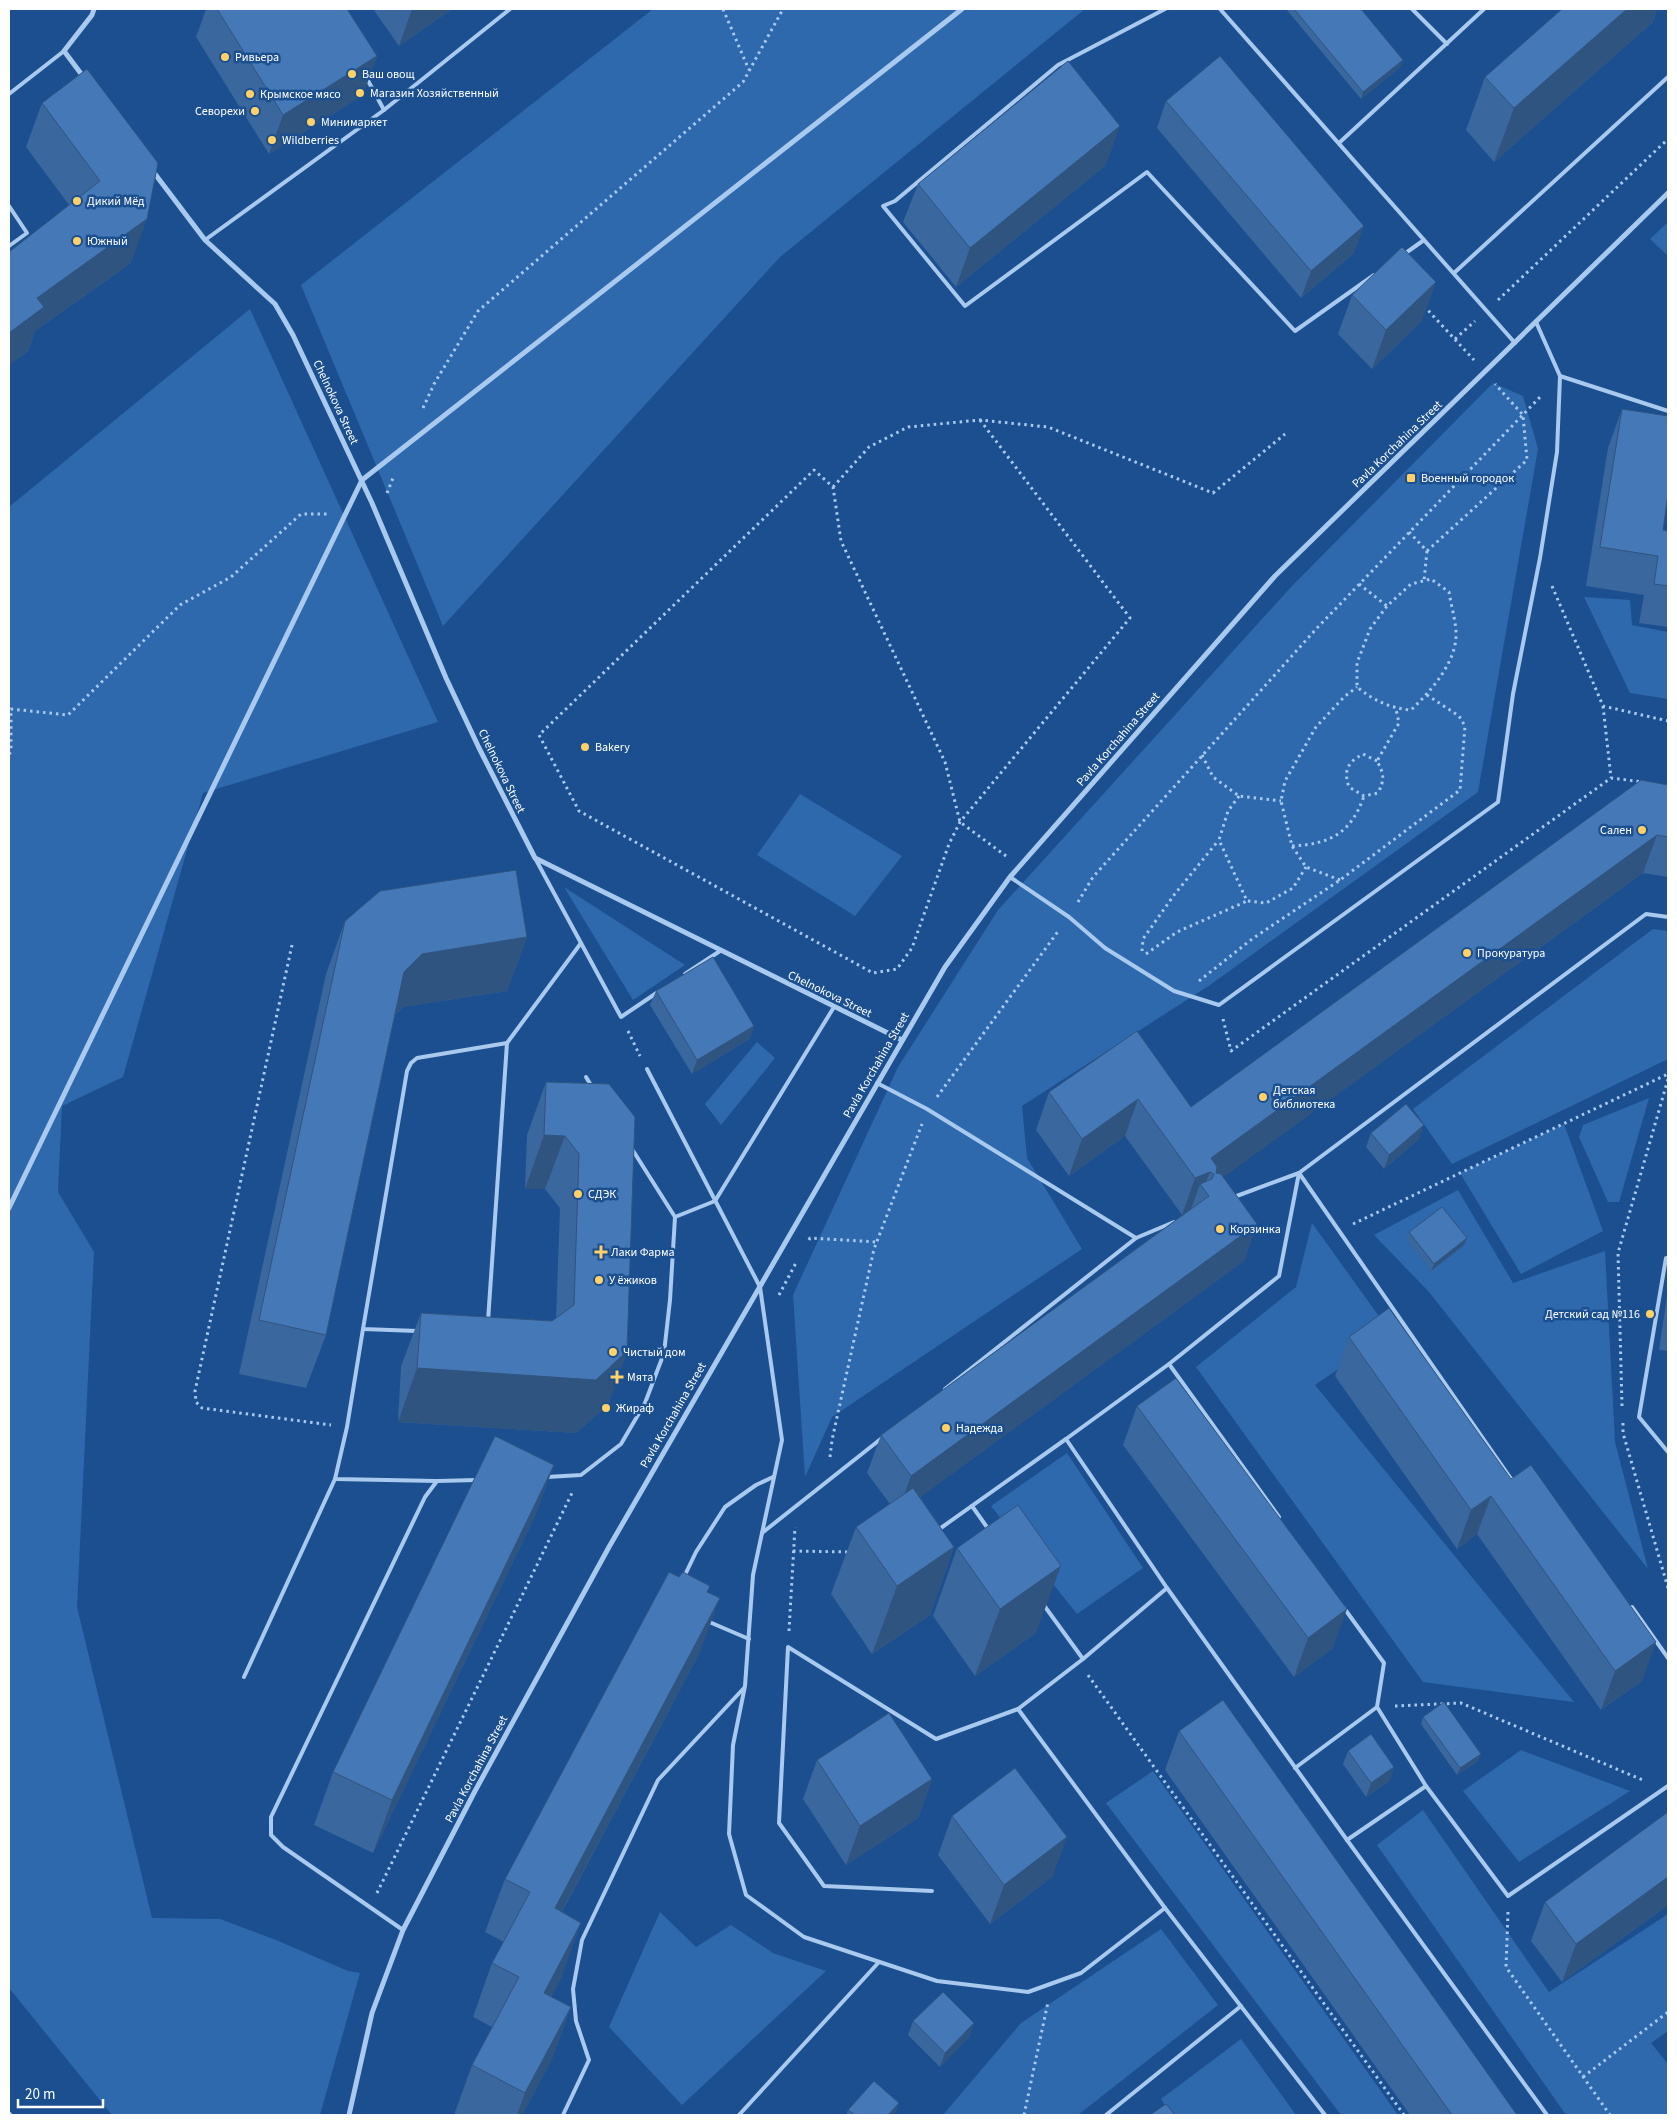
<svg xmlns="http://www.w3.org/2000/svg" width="1677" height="2124" font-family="'Source Sans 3',sans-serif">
  <rect width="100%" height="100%" fill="#1b4f8f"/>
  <g fill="#2e69ad">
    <polygon points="653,9 1085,9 780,257 443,626 301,285"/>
    <polygon points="1668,222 1668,256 1650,239"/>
    <polygon points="250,309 438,722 203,793 123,1077 62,1106 58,1192 94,1252 77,1607 152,1918 220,1919 276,1940 348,1971 360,1973 320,2115 112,2115 9,1988 9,507"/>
    <polygon points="1493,383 1523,396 1538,449 1478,792 1210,985 1022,1106 1027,1158 1082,1249 832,1417 805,1477 793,1295 898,1067 998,910 1292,586"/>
    <polygon points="1584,597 1630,600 1632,625 1668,632 1668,699 1630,693"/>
    <polygon points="800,794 902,856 855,916 757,855"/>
    <polygon points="564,887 685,965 633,1000"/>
    <polygon points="1653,929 1668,931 1668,1059 1452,1164 1413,1109"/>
    <polygon points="757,1042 775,1058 721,1125 705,1104"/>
    <polygon points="1649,1098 1619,1202 1608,1202 1579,1137 1583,1125"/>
    <polygon points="1564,1124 1603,1231 1521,1274 1460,1173"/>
    <polygon points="1458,1190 1513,1283 1605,1251 1615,1442 1648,1569 1429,1292 1374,1235"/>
    <polygon points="1312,1223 1391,1333 1315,1385 1574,1702 1423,1682 1196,1367 1296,1287"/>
    <polygon points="1067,1453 1143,1568 1077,1614 991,1506"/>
    <polygon points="1521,1750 1630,1791 1519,1862 1463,1791"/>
    <polygon points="1153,1771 1398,2115 1341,2115 1106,1803"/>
    <polygon points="1423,1810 1549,1992 1668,1914 1668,2031 1651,2043 1668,2064 1668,2115 1566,2115 1377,1845"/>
    <polygon points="660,1912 696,1947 731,1925 773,1953 826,1971 682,2105 609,2027"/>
    <polygon points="1161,1929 1218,2005 1078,2115 943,2115 1021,2023"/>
    <polygon points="1241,2039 1296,2115 1171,2115 1161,2099"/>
  </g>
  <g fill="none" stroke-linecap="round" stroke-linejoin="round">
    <g stroke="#a9c9ee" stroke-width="3" stroke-dasharray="2.5 4" stroke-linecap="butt">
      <polyline points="723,9 749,70"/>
      <polyline points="1498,300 1668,139"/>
      <polyline points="1424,306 1474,360"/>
      <polyline points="1455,339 1475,321"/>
      <polyline points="423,408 434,384 478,311 743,82 783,9"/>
      <polyline points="980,420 1130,618 960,822 949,844 912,948 897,969 873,973 579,811 539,735 814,470 833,487 841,541 945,762 960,822 1006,856"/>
      <polyline points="833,487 869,447 908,427 980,420 1048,427 1213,493 1285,434"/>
      <polyline points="387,493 393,478"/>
      <polyline points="1409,532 1427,551 1424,581"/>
      <polyline points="1427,551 1527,460 1523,415 1495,384"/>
      <path d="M1359 584 1387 606 1411 584 1431 579 1449 592C1451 605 1455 618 1456 631 1458 661 1431 691 1411 710 1389 708 1373 700 1357 687V663L1370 629 1387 606"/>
      <polyline points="1552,586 1603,706 1668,721"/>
      <polyline points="1603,706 1611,778"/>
      <polyline points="9,754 11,752 11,709 68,715 180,605 231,577 301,514 328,514"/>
      <polyline points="1202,755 1213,777 1239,796 1281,801"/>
      <path d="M1377 761 1363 754C1348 762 1343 770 1349 787L1364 796 1378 793C1385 779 1384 774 1377 761L1399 723 1396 709"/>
      <polyline points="1239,796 1228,811 1219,840 1247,901 1266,903 1293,888 1306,867"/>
      <path d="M1292 846C1331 844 1351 833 1364 796"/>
      <polyline points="1340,880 1306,867 1292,846 1281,801 1285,781 1316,727 1344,697 1357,687"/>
      <polyline points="1078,902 1093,877 1317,628 1542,395"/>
      <polyline points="292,945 195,1391 196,1402 202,1408 331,1425"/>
      <polyline points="1142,951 1143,939 1174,895 1218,841"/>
      <polyline points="1146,954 1177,932 1247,901"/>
      <polyline points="1199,981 1252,939 1340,880 1460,790 1465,726 1459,716 1427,695"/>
      <polyline points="1223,1019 1231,1051 1611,778 1643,782"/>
      <polyline points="628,1031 640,1056"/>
      <polyline points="937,1097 1059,930"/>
      <polyline points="1353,1224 1668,1074"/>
      <polyline points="809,1240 810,1238 877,1242"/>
      <polyline points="779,1295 797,1261"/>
      <polyline points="1622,1406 1618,1253 1668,1079"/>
      <polyline points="1623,1423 1623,1433 1668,1588"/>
      <polyline points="830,1457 832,1440 874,1249 922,1124"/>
      <polyline points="793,1551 849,1552"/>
      <polyline points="789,1631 795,1527"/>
      <polyline points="1088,1675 1404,2115"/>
      <polyline points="1395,1706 1461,1703 1645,1781"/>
      <polyline points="377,1893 573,1491"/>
      <polyline points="1508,1912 1506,1967 1610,2115"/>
      <polyline points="1583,2077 1668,2012"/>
      <polyline points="1024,2115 1048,2002"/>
    </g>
    <g stroke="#a9c9ee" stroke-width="4">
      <polyline points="1165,9 1058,65 895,201 883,206 965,306 1147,172 1295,331 1374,275"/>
      <polyline points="1220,9 1515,343"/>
      <polyline points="1412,9 1447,44"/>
      <polyline points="366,77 384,110"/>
      <polyline points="9,94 64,51"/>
      <polyline points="1339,143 1484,9"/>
      <polyline points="9,206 27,233 9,246"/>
      <polyline points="205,240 384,110 510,9"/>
      <polyline points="1403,255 1424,240"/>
      <polyline points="1454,273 1668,77"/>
      <polyline points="1560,376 1668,411"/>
      <polyline points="535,858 621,1017 658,992"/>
      <polyline points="1010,877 1069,917 1105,948 1174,991 1219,1005 1498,802 1513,694 1540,558 1557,452 1560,376 1536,322"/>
      <polyline points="685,974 720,951"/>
      <polyline points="647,1069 760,1287 782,1440 753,1575 745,1686 733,1745 729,1834 746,1895 804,1937 937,1981 1028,1992 1081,1973 1165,1908"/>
      <polyline points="586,1077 592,1087"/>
      <polyline points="877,1083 927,1109 1136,1238"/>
      <polyline points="632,1149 675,1217 715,1201 834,1007"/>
      <polyline points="1234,1197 1299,1173 1511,1479 1515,1479"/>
      <polyline points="1668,1258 1666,1258 1639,1417 1668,1452"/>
      <polyline points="488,1321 507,1043 581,943"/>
      <polyline points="363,1329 347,1427 335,1479 437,1481 477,1480"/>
      <polyline points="417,1331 363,1329 407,1071 411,1063 417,1058 507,1043"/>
      <polyline points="1169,1364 1279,1517"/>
      <polyline points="945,1389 1136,1238 1174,1222"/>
      <polyline points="547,1477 581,1475 621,1444 645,1403 664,1353 670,1300 675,1217"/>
      <polyline points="972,1506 989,1530"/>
      <polyline points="938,1530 1066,1439"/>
      <polyline points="762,1533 882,1438"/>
      <polyline points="684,1577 696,1552 725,1507 756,1485 773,1477"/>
      <polyline points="1167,1588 1347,1840"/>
      <polyline points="1043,1604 1083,1659"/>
      <polyline points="1632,1607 1668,1658"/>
      <polyline points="1344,1608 1384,1663 1377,1707"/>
      <polyline points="707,1621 749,1639"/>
      <polyline points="244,1677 335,1479"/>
      <polyline points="1295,1768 1377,1707 1426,1786"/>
      <polyline points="932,1891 824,1886 779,1823 788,1647 936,1739 1018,1709"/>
      <polyline points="403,1930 283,1847 271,1835 271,1817 425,1497 437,1481"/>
      <polyline points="563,2115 589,2060 576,2021 573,1989 582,1940 658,1780 744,1688"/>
      <polyline points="739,2115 879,1962"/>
      <polyline points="1106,2115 1241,2006"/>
      <polyline points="1325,2115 1165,1908 1018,1709 1083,1659 1167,1588 1066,1439 1169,1364 1279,1276 1299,1173 1646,914 1668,917"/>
      <polyline points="1547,2115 1347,1840 1426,1786 1508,1896 1668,1786"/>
    </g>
    <g stroke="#a9c9ee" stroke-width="5">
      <polyline points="85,79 64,51 92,15 94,9"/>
      <polyline points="152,170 205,240 275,304 293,335 372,503 446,678 479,748 535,858 902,1040"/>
      <polyline points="9,1208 362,480 962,9"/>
      <polyline points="9,2114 10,2115"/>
      <polyline points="349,2115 372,2013 403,1930 475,1791 609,1547 945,967 1010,877 1275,576 1668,193"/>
    </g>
  </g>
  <g fill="#3a679d">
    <polygon points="206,9 347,9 377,56 363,95 269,154 196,37"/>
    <polygon points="373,9 452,9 399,46"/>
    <polygon points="1286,9 1361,9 1403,60 1400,67 1361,99"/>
    <polygon points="1562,9 1657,9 1653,22 1494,162 1466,130 1485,77"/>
    <polygon points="87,69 131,263 35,331 28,351 9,365 9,252 69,205 26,147 42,103"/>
    <polygon points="1166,101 1354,253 1301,298 1157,128"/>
    <polygon points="1106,165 956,287 903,222 918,184"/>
    <polygon points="1352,295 1422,321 1372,369 1338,334"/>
    <polygon points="1622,409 1663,530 1668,531 1668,627 1639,623 1644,595 1586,586 1608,448"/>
    <polygon points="1668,785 1668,877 1643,873 1223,1177 1257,1224 1244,1261 920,1497 954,1547 930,1615 872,1654 831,1594 856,1527 890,1504 867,1473 881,1435 1184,1214 1182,1215 1125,1136 1069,1176 1036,1130 1049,1092 1137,1031 1191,1107"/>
    <polygon points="345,921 527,937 507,991 403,1007 395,1015 326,1335 306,1388 239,1374 326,974"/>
    <polygon points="656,991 754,1026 749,1039 692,1074 650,1005"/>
    <polygon points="546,1082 609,1084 627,1351 608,1405 576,1433 398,1422 401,1366 421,1313 552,1321 556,1318 560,1208 545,1189 525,1189 527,1135"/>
    <polygon points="1371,1133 1419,1139 1384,1169 1366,1147"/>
    <polygon points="1409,1232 1467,1238 1464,1245 1431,1271 1406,1239"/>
    <polygon points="1668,1289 1668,1351 1659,1350"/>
    <polygon points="1389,1308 1642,1681 1601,1710 1477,1534 1457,1549 1335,1376 1349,1337"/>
    <polygon points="1137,1406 1333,1648 1294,1677 1123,1445"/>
    <polygon points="554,1465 534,1518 373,1853 314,1825 333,1772"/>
    <polygon points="957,1548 1036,1633 975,1676 933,1616"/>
    <polygon points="707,1592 700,1652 562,1912 562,1976 551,1997 571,2007 551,2061 522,2115 454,2115 472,2065 492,2027 473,2017 492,1963 504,1942 485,1932 505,1879"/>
    <polygon points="1423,1717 1478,1761 1457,1775 1421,1724"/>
    <polygon points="1179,1731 1517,2115 1410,2115 1165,1770"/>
    <polygon points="1348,1751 1394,1767 1389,1781 1366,1797 1343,1764"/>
    <polygon points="817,1760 932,1779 918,1818 846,1865 803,1799"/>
    <polygon points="1668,1812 1668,1905 1562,1982 1531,1941 1545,1902"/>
    <polygon points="952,1816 1053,1876 990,1924 938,1855"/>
    <polygon points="913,2021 974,2023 969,2037 940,2067 908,2035"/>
    <polygon points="899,2103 894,2115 846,2115 848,2110"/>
  </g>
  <g fill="#305480">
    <polygon points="412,9 452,9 399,46"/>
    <polygon points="1627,9 1657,9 1653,22 1494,162 1514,108"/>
    <polygon points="377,56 363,95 269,154 283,115"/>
    <polygon points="1403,60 1400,67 1361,99 1363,92"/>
    <polygon points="1120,126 1106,165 956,287 970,248"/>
    <polygon points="147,219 131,263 35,331 28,351 9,365 9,333 37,298"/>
    <polygon points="1364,226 1354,253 1301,298 1311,271"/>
    <polygon points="1436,282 1422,321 1372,369 1386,330"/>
    <polygon points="1657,835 1643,873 1210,1187 1214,1174 1210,1172 1203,1189 1200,1184 1190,1212 1182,1215 1195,1178 1211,1158"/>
    <polygon points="527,937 507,991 403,1007 385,1025 404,972 422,954"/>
    <polygon points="754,1026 749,1039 692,1074 697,1060"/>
    <polygon points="1138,1099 1125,1136 1069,1176 1082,1139"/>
    <polygon points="1424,1125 1419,1139 1384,1169 1389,1155"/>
    <polygon points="544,1135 565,1136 545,1189 525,1189"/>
    <polygon points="1257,1224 1244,1261 897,1514 911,1476"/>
    <polygon points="1467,1238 1464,1245 1431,1271 1434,1264"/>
    <polygon points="627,1351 608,1405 576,1433 398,1422 417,1368"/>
    <polygon points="554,1465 534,1518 373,1853 392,1800"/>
    <polygon points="1491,1496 1477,1534 1457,1549 1471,1510"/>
    <polygon points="954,1547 930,1615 872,1654 897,1586"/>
    <polygon points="1061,1566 1036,1633 975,1676 1000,1609"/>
    <polygon points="720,1598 700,1652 535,1962 555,1908"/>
    <polygon points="1347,1609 1333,1648 1294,1677 1308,1638"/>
    <polygon points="1656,1642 1642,1681 1601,1710 1615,1671"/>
    <polygon points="1481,1754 1478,1761 1457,1775 1460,1768"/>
    <polygon points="1394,1767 1389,1781 1366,1797 1371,1783"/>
    <polygon points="932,1779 918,1818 846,1865 860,1826"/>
    <polygon points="1067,1837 1053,1876 990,1924 1004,1885"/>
    <polygon points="1668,1877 1668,1905 1562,1982 1576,1944"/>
    <polygon points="581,1923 562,1976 525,2047 544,1993"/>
    <polygon points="571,2007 551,2061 522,2115 517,2115 525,2093"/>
    <polygon points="974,2023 969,2037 940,2067 945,2053"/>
    <polygon points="899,2103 894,2115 888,2115"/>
  </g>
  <g fill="#4478b7" stroke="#305480">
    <polygon points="217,9 347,9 377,56 283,115"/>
    <polygon points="1294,9 1361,9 1403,60 1363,92"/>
    <polygon points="1562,9 1627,9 1514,108 1485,77"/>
    <polygon points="1220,56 1364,226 1311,271 1166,101"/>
    <polygon points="1068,61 1120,126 970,248 918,184"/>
    <polygon points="87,69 158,163 147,219 37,298 44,307 9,333 9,252 100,181 42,103"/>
    <polygon points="1402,247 1436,282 1386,330 1352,295"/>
    <polygon points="1622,409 1668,416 1668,495 1663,530 1668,531 1668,586 1654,584 1658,556 1600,547"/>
    <polygon points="1641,780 1668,785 1668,837 1657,835 1211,1158 1217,1167 1216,1173 1221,1174 1257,1224 911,1476 881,1435 1209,1196 1200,1184 1212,1179 1214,1174 1210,1172 1195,1178 1138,1099 1082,1139 1049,1092 1137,1031 1191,1107"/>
    <polygon points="516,870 527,937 422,954 404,972 326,1335 259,1320 345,921 380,891"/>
    <polygon points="713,957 754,1026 697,1060 656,991"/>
    <polygon points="546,1082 609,1084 635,1117 627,1351 596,1380 417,1368 421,1313 552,1321 574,1305 579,1154 565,1136 544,1135"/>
    <polygon points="1406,1104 1424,1125 1389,1155 1371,1133"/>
    <polygon points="1442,1207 1467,1238 1434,1264 1409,1232"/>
    <polygon points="1389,1308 1511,1479 1531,1465 1656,1642 1615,1671 1491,1496 1471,1510 1349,1337"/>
    <polygon points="1176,1378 1347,1609 1308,1638 1137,1406"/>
    <polygon points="495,1436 554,1465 392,1800 333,1772"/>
    <polygon points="913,1488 954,1547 897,1586 856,1527"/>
    <polygon points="1018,1505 1061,1566 1000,1609 957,1548"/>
    <polygon points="669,1572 679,1577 683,1572 710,1586 707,1592 720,1598 555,1908 581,1923 544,1993 571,2007 525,2093 472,2065 519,1977 492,1963 530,1892 505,1879"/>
    <polygon points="1223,1700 1517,2115 1452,2115 1179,1731"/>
    <polygon points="1444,1702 1481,1754 1460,1768 1423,1717"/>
    <polygon points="889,1713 932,1779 860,1826 817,1760"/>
    <polygon points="1371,1734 1394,1767 1371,1783 1348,1751"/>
    <polygon points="1015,1768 1067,1837 1004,1885 952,1816"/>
    <polygon points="1668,1812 1668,1877 1576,1944 1545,1902"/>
    <polygon points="943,1992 974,2023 945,2053 913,2021"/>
    <polygon points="874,2081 899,2103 888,2115 855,2115 848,2110"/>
    <polygon points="1166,2104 1175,2115 1150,2115"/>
  </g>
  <g fill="#ffd166" stroke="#1b4f8f" stroke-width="2">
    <circle cx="225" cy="57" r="5"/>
    <circle cx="352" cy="74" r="5"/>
    <circle cx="360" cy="93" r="5"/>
    <circle cx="250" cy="94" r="5"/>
    <circle cx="255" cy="111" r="5"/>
    <circle cx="311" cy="122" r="5"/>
    <circle cx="272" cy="140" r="5"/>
    <circle cx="77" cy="201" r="5"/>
    <circle cx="77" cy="241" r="5"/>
    <rect x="1406" y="473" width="10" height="10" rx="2.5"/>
    <circle cx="585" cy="747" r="5"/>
    <circle cx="1642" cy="830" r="5"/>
    <circle cx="1467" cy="953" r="5"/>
    <circle cx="1263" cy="1097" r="5"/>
    <circle cx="578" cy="1194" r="5"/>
    <circle cx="1220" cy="1229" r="5"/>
    <path d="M598.5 1244.5h5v5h5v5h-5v5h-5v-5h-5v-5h5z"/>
    <circle cx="599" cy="1280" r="5"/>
    <circle cx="1650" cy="1314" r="5"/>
    <circle cx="613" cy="1352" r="5"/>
    <path d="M614.5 1369.5h5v5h5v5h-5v5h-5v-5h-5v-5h5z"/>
    <circle cx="606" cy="1408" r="5"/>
    <circle cx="946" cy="1428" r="5"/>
  </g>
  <g text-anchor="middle" stroke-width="5" stroke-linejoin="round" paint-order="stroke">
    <g font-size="12" fill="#fff" stroke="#1b4f8f" text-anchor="start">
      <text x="235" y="61">Ривьера</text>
      <text x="362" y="78">Ваш овощ</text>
      <text x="370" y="97">Магазин Хозяйственный</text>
      <text x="260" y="98">Крымское мясо</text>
      <text x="245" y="115" text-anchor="end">Севорехи</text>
      <text x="321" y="126">Минимаркет</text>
      <text x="282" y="144">Wildberries</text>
      <text x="87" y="205">Дикий Мёд</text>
      <text x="87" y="245">Южный</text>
      <text x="1421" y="482">Военный городок</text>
      <text x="595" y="751">Bakery</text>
      <text x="1632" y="834" text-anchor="end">Сален</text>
      <text x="1477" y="957">Прокуратура</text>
      <text x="1273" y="1094">Детская<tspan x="1273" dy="14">библиотека</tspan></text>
      <text x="588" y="1198">СДЭК</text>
      <text x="1230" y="1233">Корзинка</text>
      <text x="611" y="1256">Лаки Фарма</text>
      <text x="609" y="1284">У ёжиков</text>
      <text x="1640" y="1318" text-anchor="end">Детский сад №116</text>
      <text x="623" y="1356">Чистый дом</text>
      <text x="627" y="1381">Мята</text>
      <text x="616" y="1412">Жираф</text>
      <text x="956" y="1432">Надежда</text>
    </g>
    <g font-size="12" fill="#fff" stroke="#1b4f8f">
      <text transform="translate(336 402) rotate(65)" y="4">Chelnokova Street</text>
      <text transform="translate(1397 444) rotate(-44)" y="4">Pavla Korchahina Street</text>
      <text transform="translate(1118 739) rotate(-49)" y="4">Pavla Korchahina Street</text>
      <text transform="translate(502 771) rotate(64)" y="4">Chelnokova Street</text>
      <text transform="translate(830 994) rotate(26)" y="4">Chelnokova Street</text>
      <text transform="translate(876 1065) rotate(-60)" y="4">Pavla Korchahina Street</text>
      <text transform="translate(673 1415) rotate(-60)" y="4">Pavla Korchahina Street</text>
      <text transform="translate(476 1769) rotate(-62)" y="4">Pavla Korchahina Street</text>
    </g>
  </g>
  <rect width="1677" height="2124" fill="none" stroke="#ffffff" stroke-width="20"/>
  <path d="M18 2099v8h85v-8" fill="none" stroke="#ffffff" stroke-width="2.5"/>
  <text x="25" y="2099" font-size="15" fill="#ffffff" stroke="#1b4f8f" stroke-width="4" paint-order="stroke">20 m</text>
</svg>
